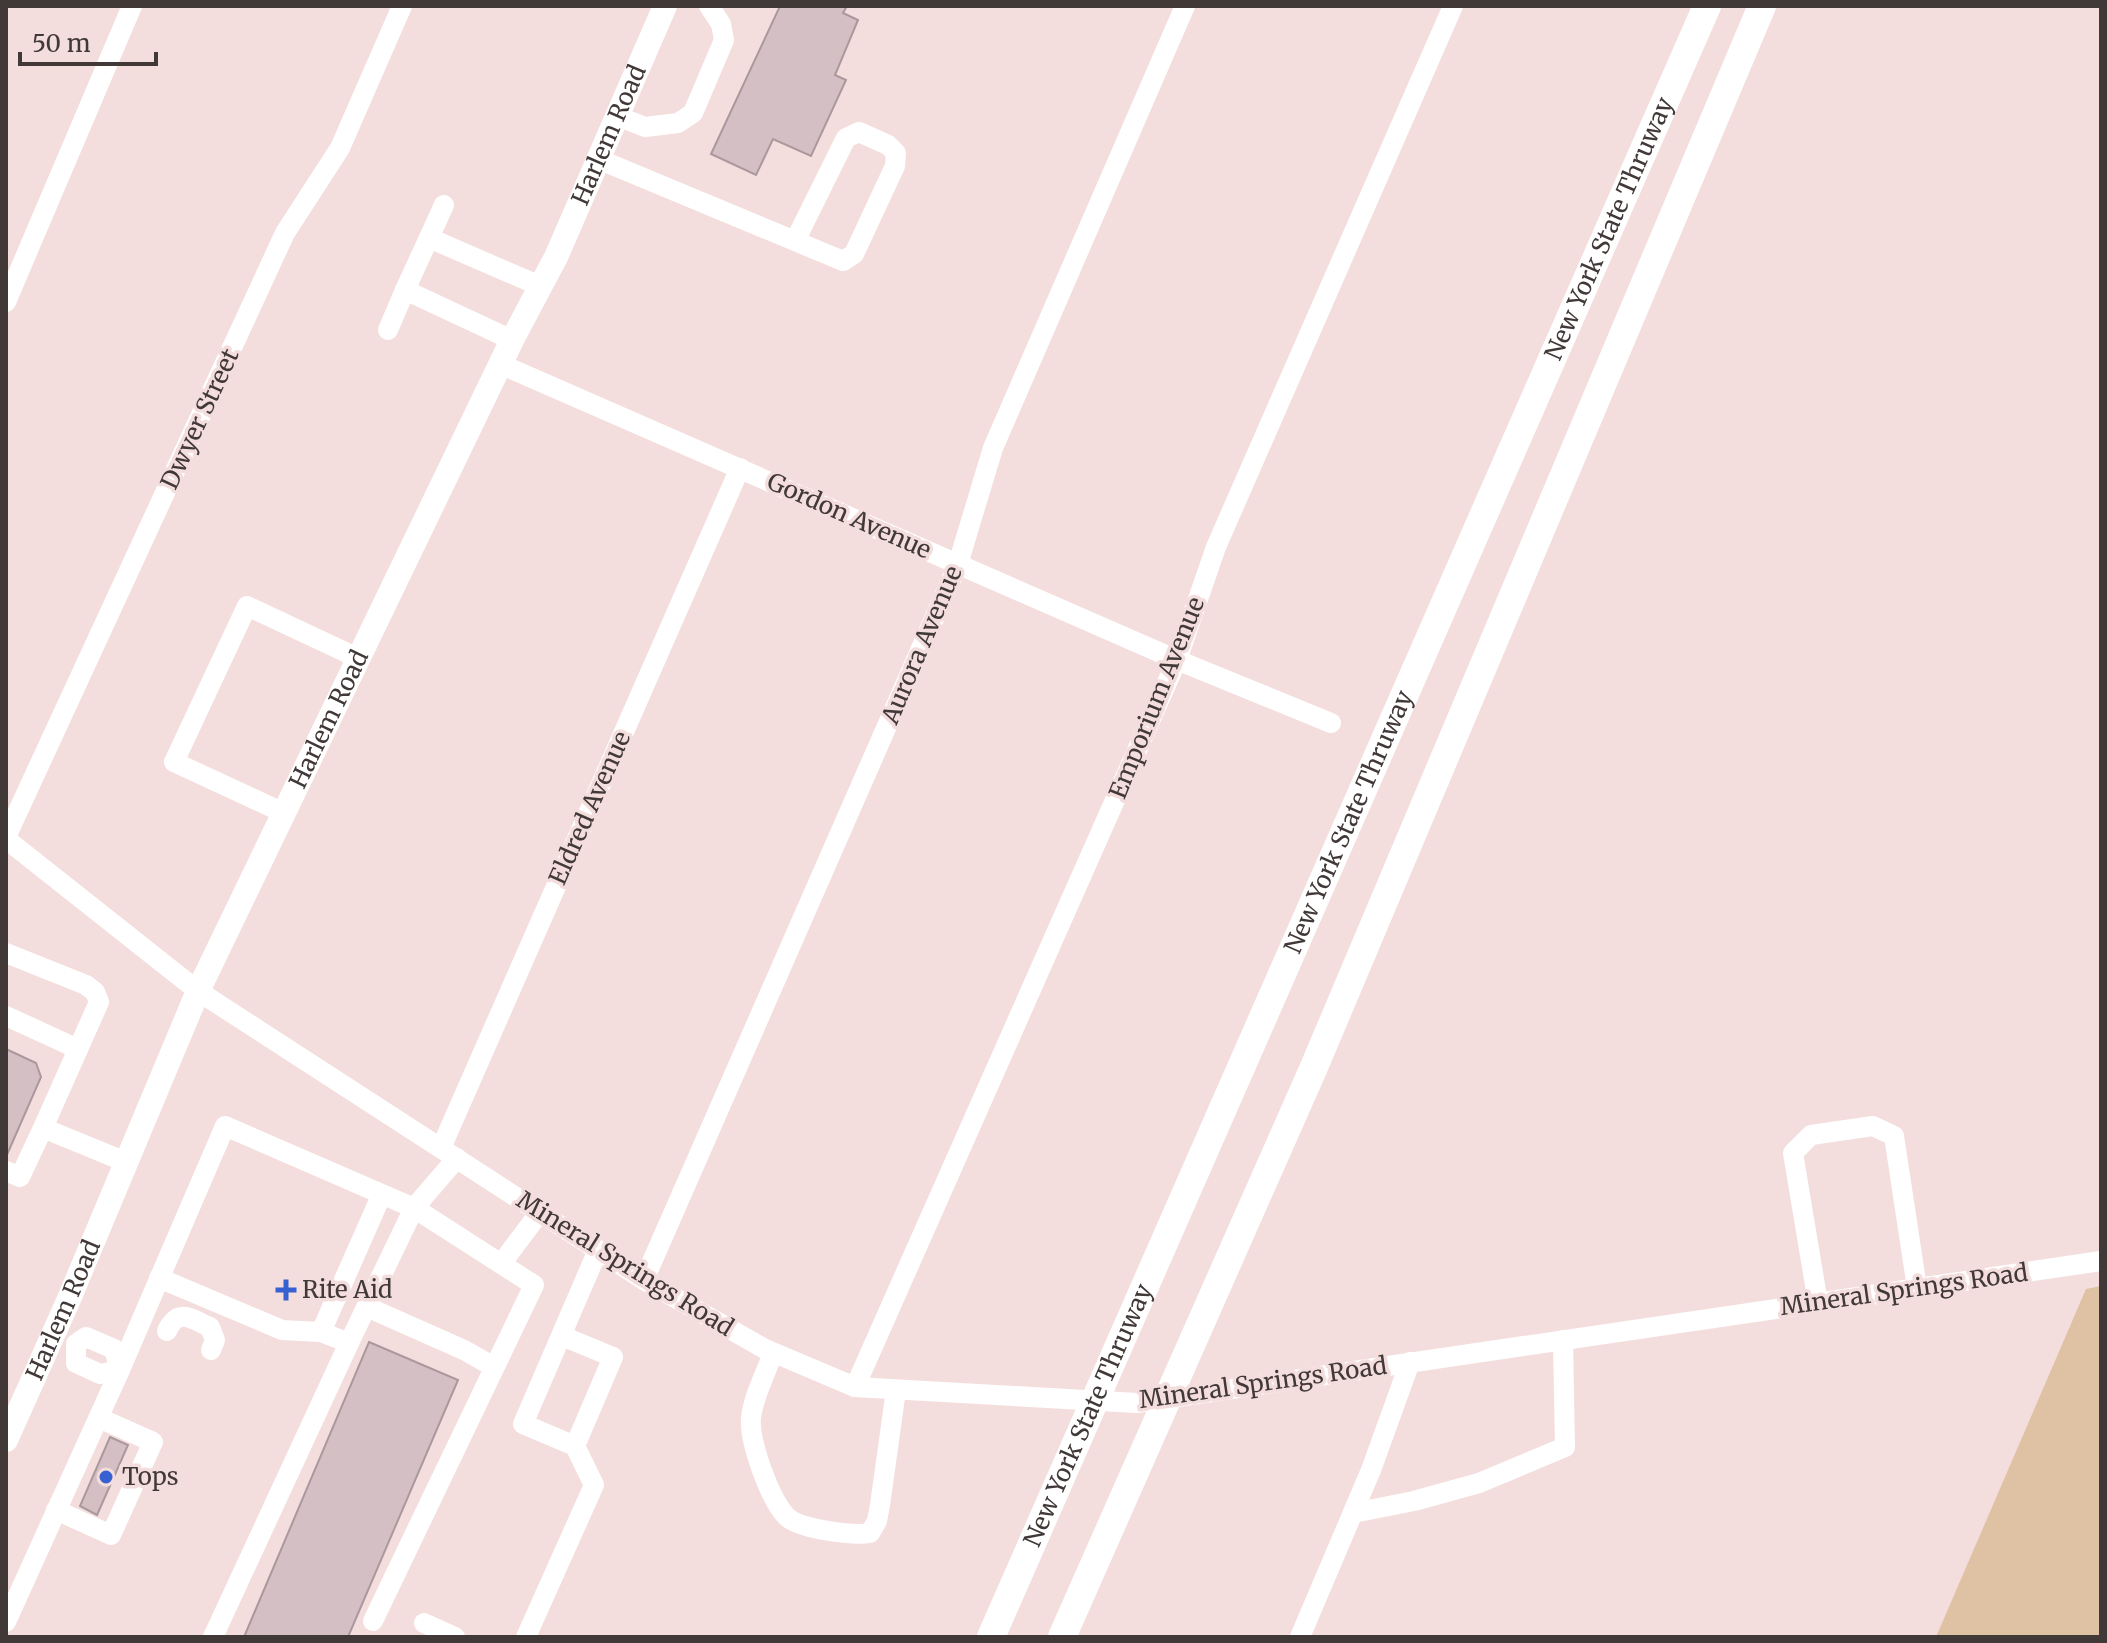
<svg xmlns="http://www.w3.org/2000/svg" width="2107" height="1643" font-family="Merriweather,serif">
  <rect width="100%" height="100%" fill="#f4dedd"/>
  <polygon fill="#dec2a3" points="2101,1286 2101,1637 1936,1637 2086,1289"/>
  <g fill="#d3bfc4" stroke="#ab989d" stroke-width="2">
    <polygon points="780,6 847,6 843,13 858,20 835,75 846,80 811,156 773,139 756,175 711,154"/>
    <polygon points="6,1049 36,1063 41,1077 6,1157"/>
    <polygon points="369,1342 458,1380 348,1637 244,1637"/>
    <polygon points="110,1437 128,1445 97,1515 80,1506"/>
  </g>
  <g fill="none" stroke-linecap="round" stroke-linejoin="round">
    <g stroke="#fff" stroke-width="20">
      <polyline points="617,116 645,127 678,123 693,113 724,40 721,24 709,6"/>
      <polyline points="598,159 843,261 854,254 895,166 896,153 888,145 859,132 846,138 795,241"/>
      <polyline points="444,205 405,290 512,340"/>
      <polyline points="429,238 540,286"/>
      <polyline points="6,302 132,6"/>
      <polyline points="388,330 405,290"/>
      <polyline points="500,364 1177,660 1331,723"/>
      <polyline points="284,813 174,762 247,606 358,658"/>
      <polyline points="6,837 285,233 340,148 402,6"/>
      <polyline points="6,839 198,991 644,1280 765,1349 855,1387 1137,1403 2101,1261"/>
      <polyline points="6,953 86,985 95,992 99,1002 43,1128"/>
      <polyline points="6,1016 78,1049"/>
      <polyline points="441,1148 740,468"/>
      <polyline points="6,1171 20,1177 43,1128 126,1162"/>
      <polyline points="501,1264 540,1212"/>
      <polyline points="159,1278 282,1330 321,1332 349,1343 414,1208 457,1158"/>
      <polyline points="644,1280 958,564 993,448 1185,6"/>
      <polyline points="1818,1303 1793,1153 1811,1135 1873,1126 1894,1136 1917,1288"/>
      <polyline points="367,1307 464,1350 494,1367"/>
      <path d="M167 1331C178 1307 191 1319 210 1327L215 1340 211 1350"/>
      <polyline points="321,1332 381,1196"/>
      <polyline points="562,1336 613,1357 575,1446 523,1424 598,1250"/>
      <polygon points="86,1337 114,1349 120,1370 100,1374 76,1363 76,1344"/>
      <path d="M773 1353C766 1373 753 1397 751 1418 749 1442 770 1499 786 1516 798 1529 853 1536 870 1533L877 1521 880 1505 896 1390"/>
      <polyline points="855,1387 1177,660 1216,547 1453,6"/>
      <polyline points="56,1510 111,1535 153,1442 99,1418"/>
      <polyline points="1353,1513 1414,1501 1479,1483 1565,1447 1563,1340"/>
      <polyline points="6,1622 120,1370 225,1126 414,1208 534,1285 373,1621"/>
      <polyline points="424,1623 455,1637"/>
      <polyline points="213,1637 349,1343"/>
      <polyline points="526,1637 594,1485 575,1446"/>
      <polyline points="1300,1637 1371,1470 1410,1362"/>
    </g>
    <path stroke="#fff" stroke-width="24" id="s1" d="M6 1440 69 1299 198 991 512 340 556 257 665 6"/>
    <g stroke="#fff" stroke-width="28">
      <path id="s2" d="M991 1637 1707 6"/>
      <polyline points="1062,1637 1314,1067 1762,6"/>
    </g>
  </g>
  <g fill="#3760d0" stroke="#f4dedd" stroke-width="3">
    <path d="M282 1278h8v8h8v8h-8v8h-8v-8h-8v-8h8z"/>
    <circle cx="106" cy="1477" r="8"/>
  </g>
  <g text-anchor="middle" stroke-width="7" stroke-linejoin="round" paint-order="stroke">
    <g font-size="24" fill="#413938" stroke="#f4dedd">
      <text dy="8" stroke="none"><textPath href="#s1" startOffset="1438">Harlem Road</textPath></text>
      <text dy="8" stroke="none"><textPath href="#s2" startOffset="1538">New York State Thruway</textPath></text>
      <text transform="translate(200 419) rotate(-65)" y="8">Dwyer Street</text>
      <text transform="translate(849 516) rotate(24)" y="8">Gordon Avenue</text>
      <text transform="translate(922 645) rotate(-67)" y="8">Aurora Avenue</text>
      <text transform="translate(1157 698) rotate(-68)" y="8">Emporium Avenue</text>
      <text dy="8" stroke="none"><textPath href="#s1" startOffset="790">Harlem Road</textPath></text>
      <text transform="translate(590 808) rotate(-66)" y="8">Eldred Avenue</text>
      <text dy="8" stroke="none"><textPath href="#s2" startOffset="890">New York State Thruway</textPath></text>
      <text transform="translate(625 1264) rotate(32)" y="8">Mineral Springs Road</text>
      <text transform="translate(1904 1290) rotate(-8)" y="8">Mineral Springs Road</text>
      <text dy="8" stroke="none"><textPath href="#s1" startOffset="142">Harlem Road</textPath></text>
      <text transform="translate(1263 1383) rotate(-8)" y="8">Mineral Springs Road</text>
      <text dy="8" stroke="none"><textPath href="#s2" startOffset="242">New York State Thruway</textPath></text>
    </g>
    <g font-size="24" fill="#413938" stroke="#f4dedd" text-anchor="start">
      <text x="302" y="1298">Rite Aid</text>
      <text x="122" y="1485">Tops</text>
    </g>
  </g>
  <rect width="2107" height="1643" fill="none" stroke="#413938" stroke-width="16"/>
  <path d="M20 52v12h136v-12" fill="none" stroke="#413938" stroke-width="4"/>
  <text x="32" y="52" font-size="24" fill="#413938" stroke="#f4dedd" stroke-width="6" paint-order="stroke">50 m</text>
</svg>
